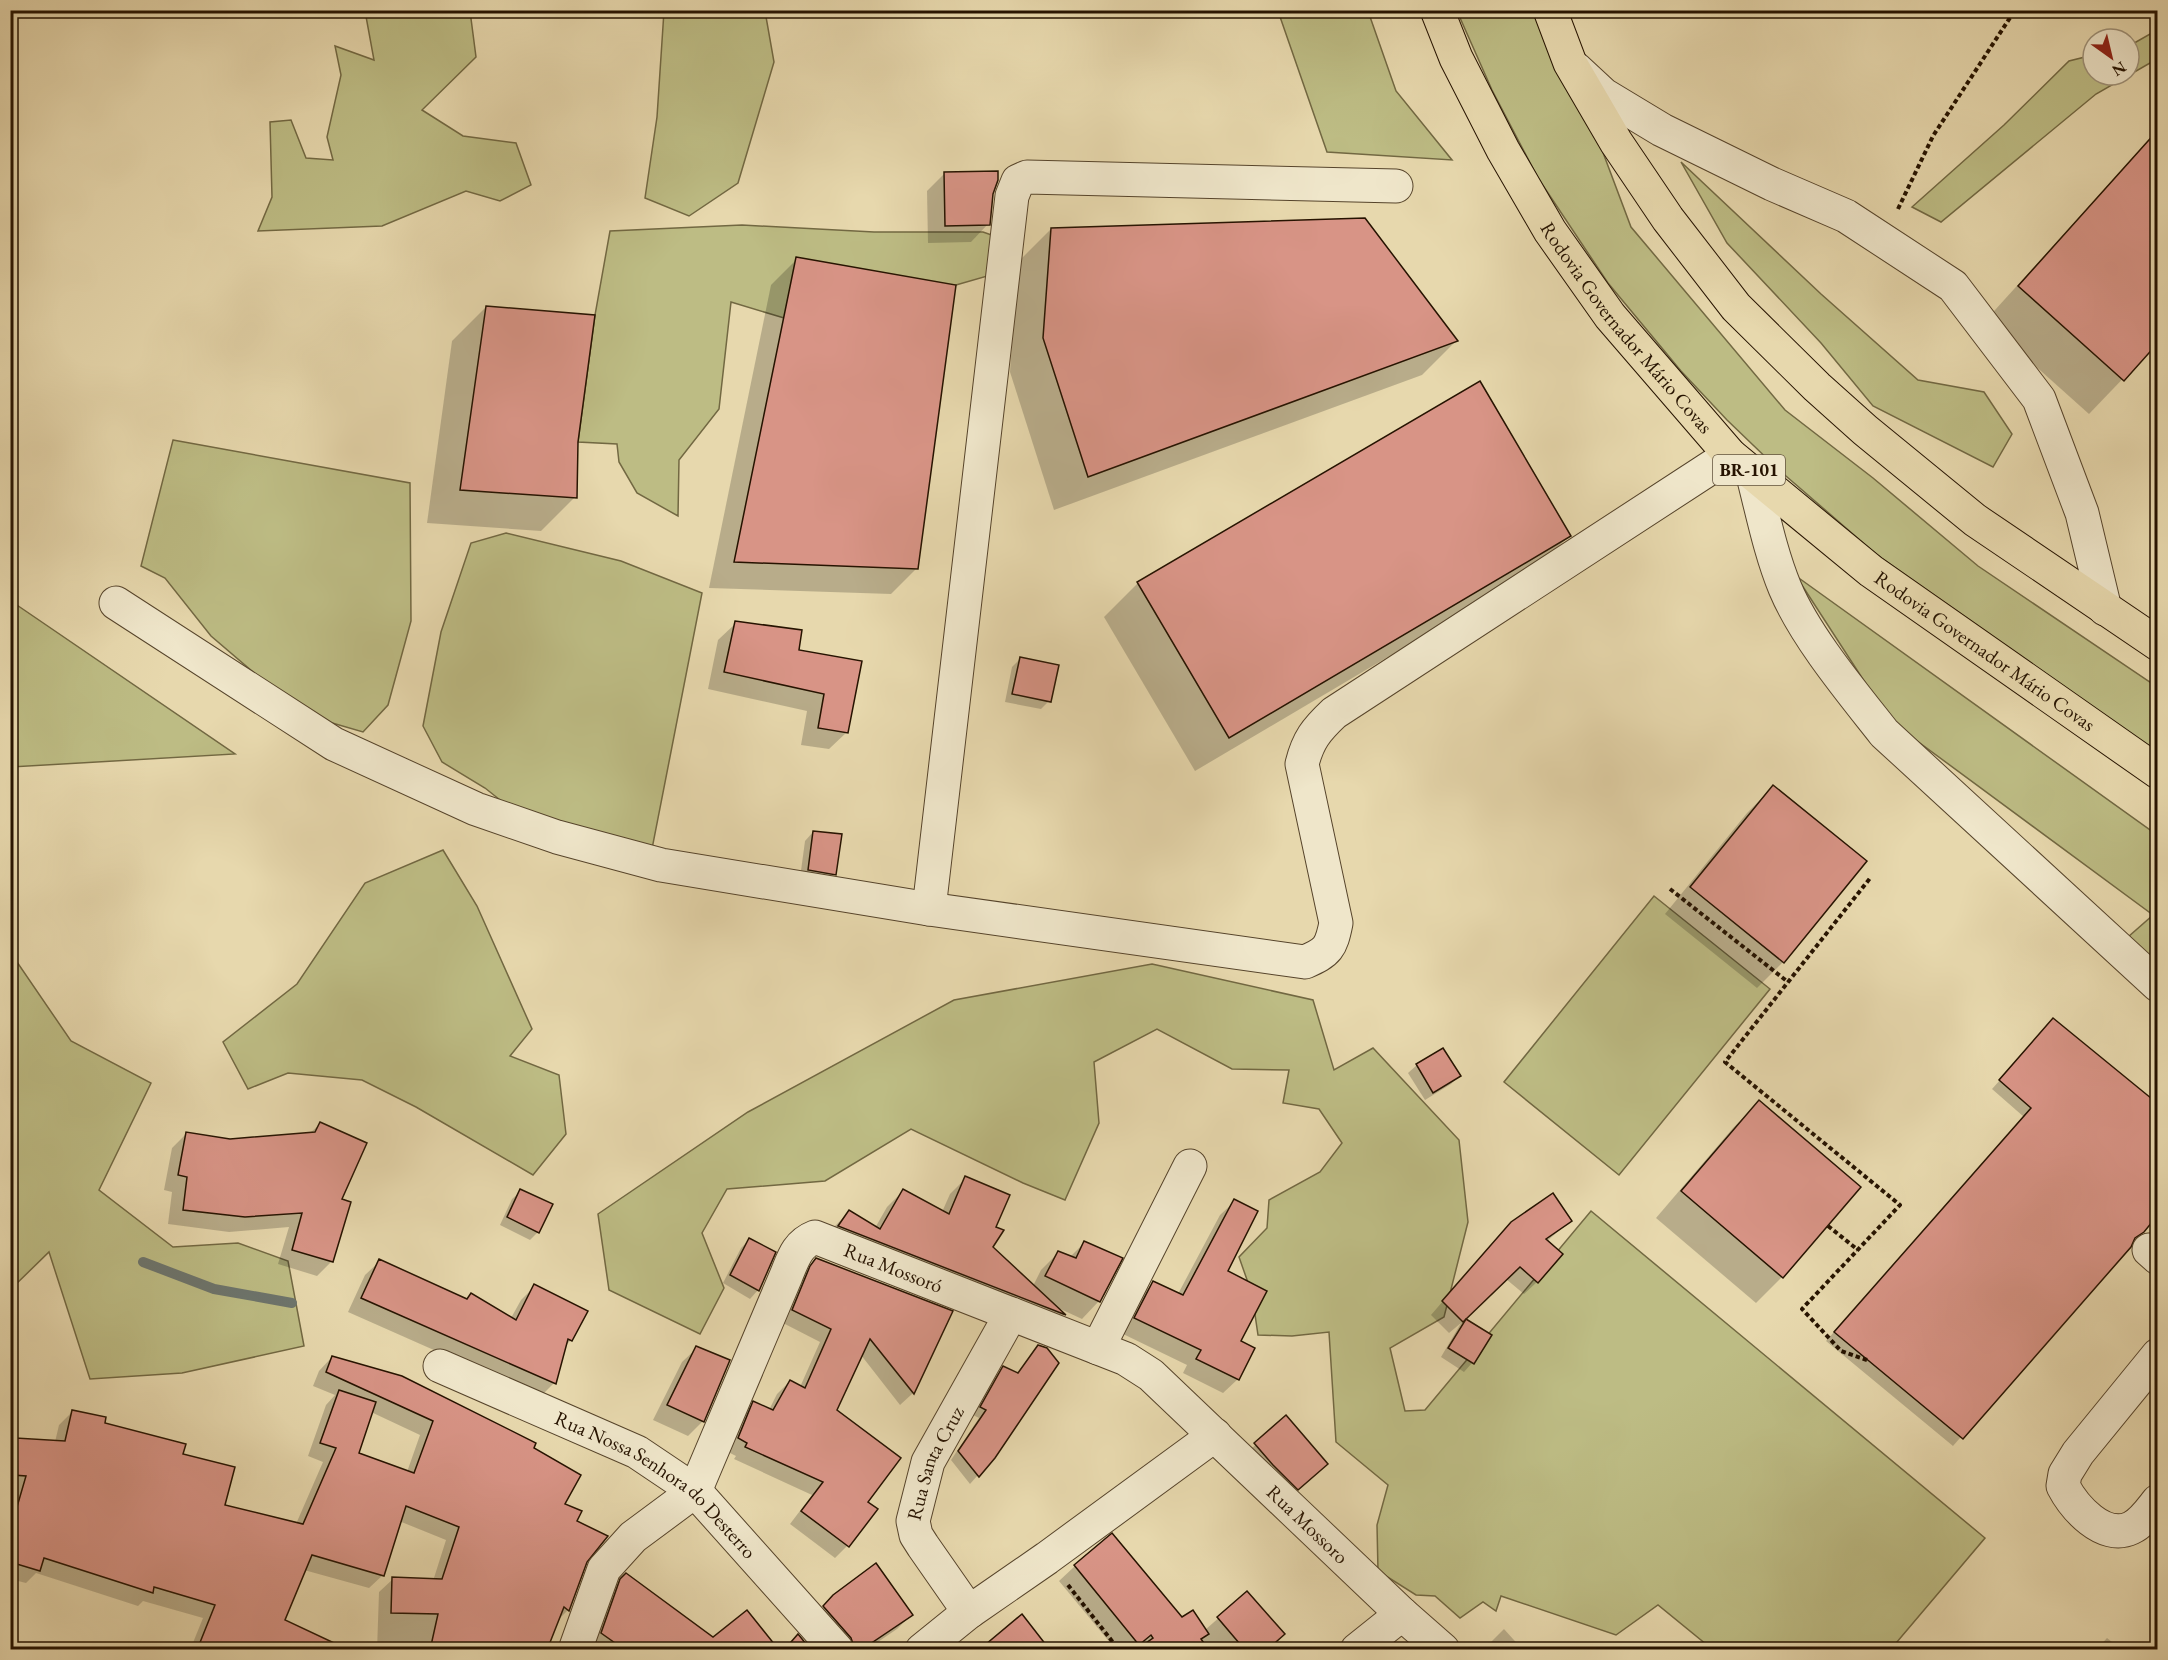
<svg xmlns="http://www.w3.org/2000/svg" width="2168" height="1660" font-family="'EB Garamond',serif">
  <rect width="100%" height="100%" fill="#e7d8ad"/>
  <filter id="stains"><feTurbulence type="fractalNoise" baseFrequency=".00333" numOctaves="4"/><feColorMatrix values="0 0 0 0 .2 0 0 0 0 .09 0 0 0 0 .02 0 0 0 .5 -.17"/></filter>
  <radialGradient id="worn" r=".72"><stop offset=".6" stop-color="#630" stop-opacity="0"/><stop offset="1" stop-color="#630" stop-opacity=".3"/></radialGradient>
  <g fill="#bdbc84" stroke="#726842" stroke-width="1.5">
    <polygon points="365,11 470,11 476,57 422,110 463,136 516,143 531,185 500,201 466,191 382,226 258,231 272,197 270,122 291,120 306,158 333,160 327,137 341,75 335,46 374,60"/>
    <polygon points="664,11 765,11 774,62 738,183 689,216 645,198 657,117"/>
    <polygon points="1278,11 1368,11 1396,91 1452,160 1327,152"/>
    <polygon points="1457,11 1540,11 1590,118 1631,227 1785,410 1873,478 1978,566 2157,687 2157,752 1876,554 1779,470 1727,420 1681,371 1608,283 1538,178 1492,90"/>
    <polygon points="2157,30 2157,59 2096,94 1941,222 1912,207 2004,125 2069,61 2093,55 2093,75 2129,75 2129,46"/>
    <polygon points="1681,162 1821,294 1918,380 1984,392 2012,434 1993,467 1873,406 1821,343 1727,243"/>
    <polygon points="742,225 874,232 983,232 1003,239 991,275 956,285 784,318 731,302 719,409 679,460 678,516 637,493 619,462 617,444 578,442 595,315 610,231"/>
    <polygon points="173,440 410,483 411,621 388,705 363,732 322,720 259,677 211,636 165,578 141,566"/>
    <polygon points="506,533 621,561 702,593 652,849 539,831 485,788 442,762 423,726 441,632 471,543"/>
    <polygon points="1796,576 2157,835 2157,964 2128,937 2153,915 1890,721"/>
    <polygon points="11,601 235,754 11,767"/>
    <polygon points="443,850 477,906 532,1029 510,1056 559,1075 566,1134 533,1175 416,1107 362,1080 288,1073 248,1089 223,1042 297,984 365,883"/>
    <polygon points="1654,896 1770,989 1619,1175 1504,1082"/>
    <polygon points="11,956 15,959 71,1041 151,1083 99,1190 173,1247 238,1243 288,1261 304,1346 182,1373 90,1379 49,1252 11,1289"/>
    <polygon points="1152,964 1313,1000 1334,1070 1373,1048 1459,1140 1468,1222 1444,1317 1390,1348 1405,1411 1425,1410 1591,1211 1985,1538 1891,1649 1712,1649 1658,1605 1616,1635 1501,1596 1496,1611 1483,1602 1460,1618 1435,1596 1416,1595 1378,1571 1377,1525 1388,1485 1336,1442 1329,1332 1292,1336 1258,1335 1252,1294 1239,1257 1267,1228 1269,1200 1320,1172 1342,1143 1319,1109 1283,1103 1289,1070 1232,1069 1157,1029 1094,1062 1099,1123 1065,1200 1023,1183 911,1129 825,1181 727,1189 702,1233 724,1288 700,1334 609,1290 598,1214 748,1112 954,1000"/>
  </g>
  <g fill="#0003" fill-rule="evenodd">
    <polygon points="2158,133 2158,342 2089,414 1985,321 2131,160"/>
    <polygon points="944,174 988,224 971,242 928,243 927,191"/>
    <polygon points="1051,229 1456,341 1422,375 1054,510 1010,372 1017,263"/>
    <polygon points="797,259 917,568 891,594 709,588 771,285"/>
    <polygon points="486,307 576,441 575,497 541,531 427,523 452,341"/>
    <polygon points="1569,536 1535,570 1195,771 1104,617 1138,583"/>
    <polygon points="736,623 797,651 860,662 847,732 829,749 801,745 807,711 708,689 718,640"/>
    <polygon points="1021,658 1049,701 1041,709 1005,702 1012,667"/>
    <polygon points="1773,787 1865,862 1783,962 1757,988 1665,914 1747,813"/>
    <polygon points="813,832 835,874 827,882 800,878 805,841"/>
    <polygon points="2054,1020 2158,1105 2158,1230 2155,1232 2148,1225 2133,1240 1953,1446 1826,1341 2024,1117 1992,1089"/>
    <polygon points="1417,1065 1459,1076 1451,1084 1425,1100 1408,1073"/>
    <polygon points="1759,1102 1782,1277 1756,1303 1656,1218 1733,1128"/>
    <polygon points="320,1124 340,1200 332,1261 317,1276 278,1264 289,1227 229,1232 168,1224 172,1192 164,1190 172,1148 187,1133 230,1140 309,1134"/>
    <polygon points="966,1178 994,1228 991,1247 1033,1286 1041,1270 1058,1253 1070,1257 1085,1242 1099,1301 1082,1319 1054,1306 1064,1315 1049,1330 833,1228 849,1212 875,1228 887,1207 903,1191 942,1212 950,1194"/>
    <polygon points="521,1191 538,1232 530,1240 500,1225 512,1199"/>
    <polygon points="1235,1201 1226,1271 1239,1342 1238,1379 1223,1393 1183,1373 1187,1365 1121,1333 1139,1297 1153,1283 1178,1294 1220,1215"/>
    <polygon points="1570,1221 1546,1242 1537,1282 1524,1294 1506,1279 1464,1319 1490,1336 1472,1363 1464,1372 1441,1357 1461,1323 1449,1333 1431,1315 1498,1237 1512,1223"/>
    <polygon points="749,1240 774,1252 758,1290 750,1299 723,1283 741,1248"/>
    <polygon points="817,1259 951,1312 912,1394 900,1405 861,1355 835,1411 866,1502 847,1546 835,1558 790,1524 812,1495 734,1459 736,1456 726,1451 741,1415 754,1403 769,1410 777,1394 790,1381 800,1387 820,1342 781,1322 804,1272"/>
    <polygon points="380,1261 511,1318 521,1300 535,1286 571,1340 564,1347 554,1383 540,1397 348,1312 365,1275"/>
    <polygon points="1038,1346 994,1457 970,1484 951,1460 979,1418 973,1415 995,1376 1004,1368 1017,1374"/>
    <polygon points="697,1348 728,1360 702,1422 688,1436 653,1420 682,1362"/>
    <path d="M332 1357 532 1448 563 1504 575 1522 585 1562 568 1610 557 1621 545 1650H377L379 1592 393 1579 433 1581 446 1540 399 1521 383 1575 369 1588 304 1570 283 1621 346 1650H190L203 1618 143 1601 138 1606 36 1573 26 1583 10 1579V1445L16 1439 55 1442 59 1425 72 1412 181 1455 223 1506 296 1524 323 1462 308 1456 326 1405 335 1395 313 1386 319 1371ZM371 1412 420 1435 407 1472 357 1454Z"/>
    <polygon points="1286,1417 1326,1464 1280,1506 1238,1461"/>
    <polygon points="1112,1535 1182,1619 1205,1630 1247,1593 1267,1650 1116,1650 1059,1581 1075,1566"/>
    <polygon points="626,1575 726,1650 594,1650 589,1646 608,1593"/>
    <polygon points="834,1596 911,1615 897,1629 872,1646 871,1645 864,1650 836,1650 820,1611"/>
    <polygon points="1504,1629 1523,1650 1483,1650"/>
    <polygon points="2107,1638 2122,1650 2096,1650"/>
  </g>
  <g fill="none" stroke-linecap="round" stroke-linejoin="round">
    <polyline stroke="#6d756d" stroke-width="10" points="143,1262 214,1289 292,1303"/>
  </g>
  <g fill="#d89486" stroke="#261300" stroke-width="1.5">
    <polygon points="2157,131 2157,344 2124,381 2018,286"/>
    <polygon points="998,171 998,180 993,194 990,225 945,226 944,172"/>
    <polygon points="1365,218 1458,341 1088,477 1043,338 1051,228"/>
    <polygon points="796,257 956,285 918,569 734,562"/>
    <polygon points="486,306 595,315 578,442 577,498 460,490"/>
    <polygon points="1480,381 1571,536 1229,738 1137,582"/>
    <polygon points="735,621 802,630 799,650 862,661 848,733 818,728 824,694 724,672"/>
    <polygon points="1020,657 1059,665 1051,702 1012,694"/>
    <polygon points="1773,785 1867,861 1784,963 1690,887"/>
    <polygon points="813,831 842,834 836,875 808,870"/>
    <polygon points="2053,1018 2157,1103 2157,1216 2144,1232 2135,1238 2131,1247 1963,1439 1834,1332 2031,1108 1999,1080"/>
    <polygon points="1443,1048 1461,1076 1433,1093 1416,1064"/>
    <polygon points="1759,1100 1861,1187 1783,1278 1681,1191"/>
    <polygon points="320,1122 367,1143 342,1199 351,1202 333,1262 292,1250 302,1213 245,1217 183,1210 187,1177 178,1175 186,1132 230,1139 315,1132"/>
    <polygon points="965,1176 1010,1195 996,1227 1004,1230 993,1247 1066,1315 838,1226 849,1210 880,1229 903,1189 949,1214"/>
    <polygon points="520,1189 553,1204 539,1233 507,1217"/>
    <polygon points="1553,1193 1572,1221 1546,1239 1563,1254 1538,1283 1520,1267 1463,1322 1442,1301 1511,1222"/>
    <polygon points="1234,1199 1258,1211 1228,1271 1267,1291 1241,1341 1255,1348 1239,1380 1196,1359 1201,1350 1134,1318 1153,1281 1183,1295"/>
    <polygon points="749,1238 776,1252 759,1291 730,1275"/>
    <polygon points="1084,1241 1123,1258 1100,1302 1045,1276 1058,1251 1076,1258"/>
    <polygon points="816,1258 953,1311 914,1394 870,1339 837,1410 901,1458 868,1502 878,1509 849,1547 801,1511 823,1482 745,1447 747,1443 738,1438 753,1401 773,1410 790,1380 805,1388 831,1329 792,1310 810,1266"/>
    <polygon points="379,1259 467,1299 471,1293 516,1320 534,1284 588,1311 572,1341 568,1339 556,1384 361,1298"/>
    <polygon points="1466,1319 1492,1335 1474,1364 1448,1348"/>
    <polygon points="1038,1345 1047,1348 1059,1363 995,1458 979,1477 958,1451 986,1410 980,1407 1003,1366 1018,1373"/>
    <polygon points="696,1346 730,1360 704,1422 667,1405"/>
    <polygon points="332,1356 402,1376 536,1443 534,1448 581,1475 565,1504 582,1511 577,1521 608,1536 587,1562 569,1611 564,1607 547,1650 430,1650 438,1614 391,1613 392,1577 442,1579 459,1527 406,1506 384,1576 312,1555 285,1620 349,1650 197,1650 215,1605 154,1587 153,1593 44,1558 40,1571 10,1562 10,1531 26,1476 13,1475 16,1438 65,1441 72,1410 106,1417 105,1423 186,1444 183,1454 235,1467 225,1505 303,1524 336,1448 320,1443 339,1390 376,1402 359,1453 414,1473 433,1421 326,1372"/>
    <polygon points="1286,1415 1328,1464 1298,1490 1273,1465 1254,1443"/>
    <polygon points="1112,1533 1182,1617 1193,1610 1209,1634 1201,1639 1209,1650 1136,1650 1153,1638 1151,1635 1139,1645 1074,1565"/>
    <polygon points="876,1563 913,1615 861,1650 855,1650 851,1638 823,1606 833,1595"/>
    <polygon points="626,1573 713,1637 747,1610 779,1650 625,1650 601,1633 620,1579"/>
    <polygon points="1247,1591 1285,1634 1267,1650 1245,1650 1217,1617"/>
    <polygon points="1022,1614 1050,1650 979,1650"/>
    <polygon points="798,1634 811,1650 784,1650"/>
  </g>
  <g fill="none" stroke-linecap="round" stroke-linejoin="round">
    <g stroke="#56442b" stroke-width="35">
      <g id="minor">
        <polyline points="1576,69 1604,95 1662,130 1772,184 1846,216 1953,286 2039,399 2082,513 2105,609"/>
        <path d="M1752 472C1762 510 1770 552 1785 588 1805 636 1851 691 1884 733L2158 985"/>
        <path d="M116 603 334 744 476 809 557 837 661 865 929 909 1305 962C1328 952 1331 948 1336 923L1302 764C1308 740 1316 730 1334 713L1730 455"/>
        <polyline points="929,909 1012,196 1018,181 1027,177 1396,186"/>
        <polyline points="2149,1250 2158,1258"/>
        <polyline points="1098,1348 1190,1166"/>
        <path d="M2158 1355 2078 1453 2065 1474 2063 1486C2074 1507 2103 1541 2131 1528 2142 1523 2150 1511 2158 1501"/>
        <path id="s1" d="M440 1366 637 1452 695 1491 837 1650"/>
        <path id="s2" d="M695 1491 786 1276C793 1259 797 1244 815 1237L1126 1359 1151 1375 1402 1614 1443 1650"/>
        <path id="s3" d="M969 1612 923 1546 916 1535 913 1521 928 1462 1011 1314"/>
        <polyline points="575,1650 604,1569 633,1537 695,1491"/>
        <polyline points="922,1650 969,1612 1047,1558 1215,1435"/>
        <polyline points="1357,1650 1402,1614"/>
      </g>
    </g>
    <g stroke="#261300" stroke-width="35">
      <g id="highway">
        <path id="s4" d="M1437 10 1456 58 1503 150 1550 231 1610 316 1730 455 1871 571 2158 772"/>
        <polyline points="1550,10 1570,63 1616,142 1668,219 1736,307 1817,387 1865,430 1975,520 2158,644"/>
      </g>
    </g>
    <g stroke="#261300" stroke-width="4" stroke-dasharray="4.5 3" stroke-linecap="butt">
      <polyline points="1898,209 1933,136 2015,10"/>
      <polyline points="1670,889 1788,982"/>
      <polyline points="1828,1226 1858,1250"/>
      <polyline points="1867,1360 1841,1351 1802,1309 1900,1205 1725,1062 1871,877"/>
      <polyline points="1068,1585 1119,1650"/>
    </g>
    <use href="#minor" stroke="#efe6ca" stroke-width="33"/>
    <use href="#highway" stroke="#e7d8ad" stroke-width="33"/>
  </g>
  <g text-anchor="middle" stroke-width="5" stroke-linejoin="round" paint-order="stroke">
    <rect fill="#efe6ca" stroke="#62523d" stroke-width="1.5" x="1713" y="455" width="72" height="30" rx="4.5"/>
    <g font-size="18" font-weight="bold" fill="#261300">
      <text x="1749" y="476">BR-101</text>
    </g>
    <g font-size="20" fill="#261300" stroke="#efe6ca">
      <text dy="7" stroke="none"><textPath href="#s4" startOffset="372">Rodovia Governador Mário Covas</textPath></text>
      <text dy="7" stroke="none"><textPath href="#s4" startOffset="858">Rodovia Governador Mário Covas</textPath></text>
      <text dy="7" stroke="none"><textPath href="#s2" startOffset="368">Rua Mossoró</textPath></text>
      <text dy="7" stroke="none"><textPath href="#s3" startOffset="170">Rua Santa Cruz</textPath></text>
      <text dy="7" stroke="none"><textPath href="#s1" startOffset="249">Rua Nossa Senhora do Desterro</textPath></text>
      <text dy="7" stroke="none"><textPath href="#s2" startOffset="864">Rua Mossoro</textPath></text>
    </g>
  </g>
  <rect width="2168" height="1660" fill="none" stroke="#e7d8ad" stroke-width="36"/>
  <rect x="12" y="12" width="2144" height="1636" fill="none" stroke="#261300" stroke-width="3"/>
  <rect x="18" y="18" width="2132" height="1624" fill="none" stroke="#261300" stroke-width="1.5"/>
  <g transform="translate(2111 57) rotate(146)"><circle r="28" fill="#efe6ca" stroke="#9f9279" stroke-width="1.5"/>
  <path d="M0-4.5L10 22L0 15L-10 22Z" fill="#8f2418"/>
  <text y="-9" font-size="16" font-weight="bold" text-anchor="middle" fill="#261300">N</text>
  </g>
  <rect width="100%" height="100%" filter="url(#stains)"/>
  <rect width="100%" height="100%" fill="url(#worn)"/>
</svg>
